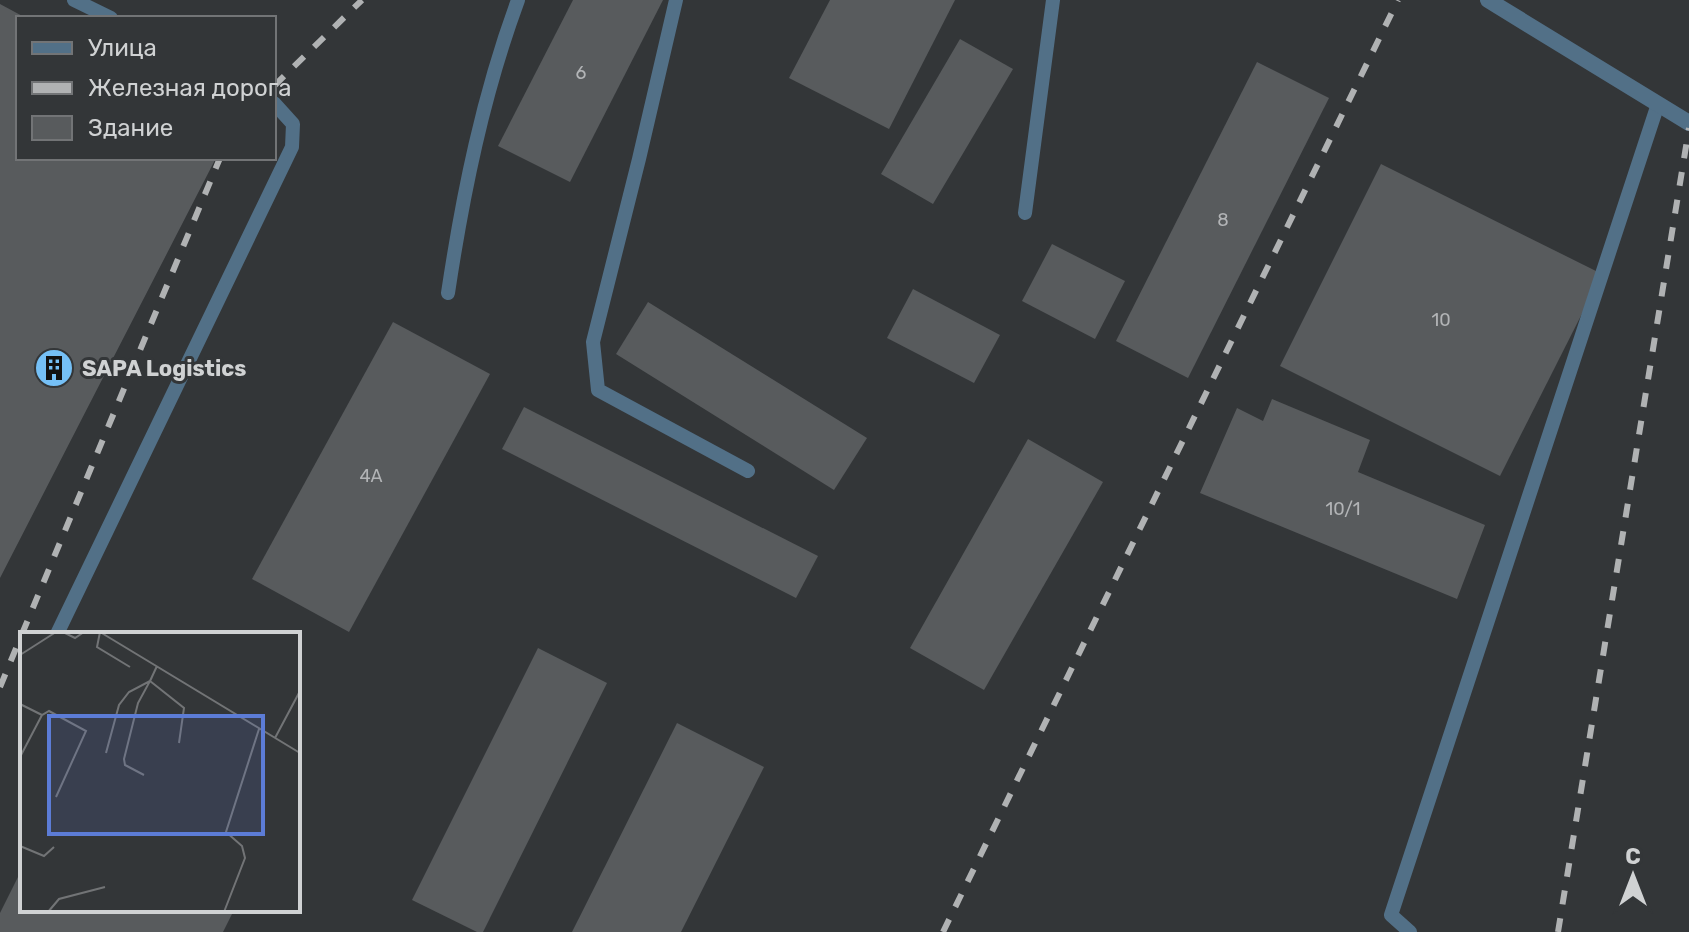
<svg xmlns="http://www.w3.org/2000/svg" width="1689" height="932" font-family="Rubik,sans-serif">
  <rect width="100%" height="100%" fill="#333638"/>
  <g fill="#585b5d">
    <polygon points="573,0 663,0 570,182 498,146"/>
    <polygon points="830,0 955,0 889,129 789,78"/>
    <polygon points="0,4 26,18 18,18 18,158 216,158 0,578"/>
    <polygon points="960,39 1013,69 933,204 881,174"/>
    <polygon points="1257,62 1329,98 1188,378 1116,341"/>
    <polygon points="1381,164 1602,274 1500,476 1280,366"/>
    <polygon points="1052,244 1125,281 1095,339 1022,301"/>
    <polygon points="913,289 1000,335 974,383 887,338"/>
    <polygon points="648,302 867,438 834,490 616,354"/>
    <polygon points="393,322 490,374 349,632 252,579"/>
    <polygon points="1272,399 1370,440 1358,472 1485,525 1457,599 1200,493 1237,408 1263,421"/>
    <polygon points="524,407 818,556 796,598 502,449"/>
    <polygon points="1028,439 1103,482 984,690 910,648"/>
    <polygon points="538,648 607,683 483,932 477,932 412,900"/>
    <polygon points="677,723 764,767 681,932 572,932"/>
    <polygon points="22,869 22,910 234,910 223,932 0,932 0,913"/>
  </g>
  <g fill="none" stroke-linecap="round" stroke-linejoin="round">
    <g stroke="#527087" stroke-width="14">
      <polyline points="74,0 111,18"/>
      <polyline points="676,0 639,159 593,342 598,390 748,471"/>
      <polyline points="1025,213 1053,0"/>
      <path d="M448 293C463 193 483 95 518 0"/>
      <polyline points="57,634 292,147 293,124 274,103"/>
      <polyline points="1410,932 1391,915 1658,104"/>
    </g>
    <polyline stroke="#527087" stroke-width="16" points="1488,0 1689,123"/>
    <g stroke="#b0b2b3" stroke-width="6" stroke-dasharray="14 14" stroke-linecap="butt">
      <polyline points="274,86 362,0"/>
      <polyline points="22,634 220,158"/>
      <polyline points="0,687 22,634"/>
      <polyline points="943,932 1398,0"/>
      <polyline points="1558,932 1689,128"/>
    </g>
  </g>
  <defs>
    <g id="building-disc" transform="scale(2)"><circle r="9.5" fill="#75c0f6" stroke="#333638"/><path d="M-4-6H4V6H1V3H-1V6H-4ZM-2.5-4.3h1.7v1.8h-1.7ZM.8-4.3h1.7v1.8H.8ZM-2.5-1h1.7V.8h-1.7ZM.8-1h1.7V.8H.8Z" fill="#111"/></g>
  </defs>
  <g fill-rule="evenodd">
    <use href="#building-disc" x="54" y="368"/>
  </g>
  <g text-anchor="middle" stroke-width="6" stroke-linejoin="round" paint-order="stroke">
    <g font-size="18" fill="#b2b4b6">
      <text x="581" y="79">6</text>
      <text x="1223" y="226">8</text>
      <text x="1441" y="326">10</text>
      <text x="371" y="482">4А</text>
      <text x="1343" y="515">10/1</text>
    </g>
    <g font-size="22" font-weight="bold" fill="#d0d2d3" stroke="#333638" text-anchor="start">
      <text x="82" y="376">SAPA Logistics</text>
    </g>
  </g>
  <g transform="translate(20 632)">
    <rect width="280" height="280" fill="#333638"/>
    <path fill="none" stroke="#727476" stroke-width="2" d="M43 0 55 6 64 0M80 0 280 121M80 0 77 15 110 35M0 23 36 0M137 34 130 49 164 76 159 111M0 72 22 83 29 79 66 99 36 165M255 106 280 59M86 121 99 73 109 60 130 49 118 71 104 127 105 133 124 143M0 125 22 83M0 214 24 224 34 215M28 280 39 267 85 255M204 280 225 226 222 214 206 200 239 97"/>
    <path fill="#5c7cd6" fill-opacity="0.15" stroke="#5c7cd6" stroke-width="4" d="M29 84H243V202H29Z"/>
    <rect width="280" height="280" fill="none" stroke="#d0d2d3" stroke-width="4"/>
  </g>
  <rect x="16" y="16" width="260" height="144" fill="#333638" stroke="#727476" stroke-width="2"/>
  <rect x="32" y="42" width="40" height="12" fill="#527087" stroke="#727476" stroke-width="2"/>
  <text x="88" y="56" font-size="24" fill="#d0d2d3">Улица</text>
  <rect x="32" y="82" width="40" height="12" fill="#b0b2b3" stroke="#727476" stroke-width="2"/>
  <text x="88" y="96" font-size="24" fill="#d0d2d3">Железная дорога</text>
  <rect x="32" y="116" width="40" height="24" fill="#585b5d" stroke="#727476" stroke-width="2"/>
  <text x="88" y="136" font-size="24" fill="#d0d2d3">Здание</text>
  <g transform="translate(1633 876)" stroke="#333638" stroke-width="6" paint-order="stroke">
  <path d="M0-6L14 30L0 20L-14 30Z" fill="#d0d2d3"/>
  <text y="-12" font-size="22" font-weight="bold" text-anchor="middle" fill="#d0d2d3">С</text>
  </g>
</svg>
